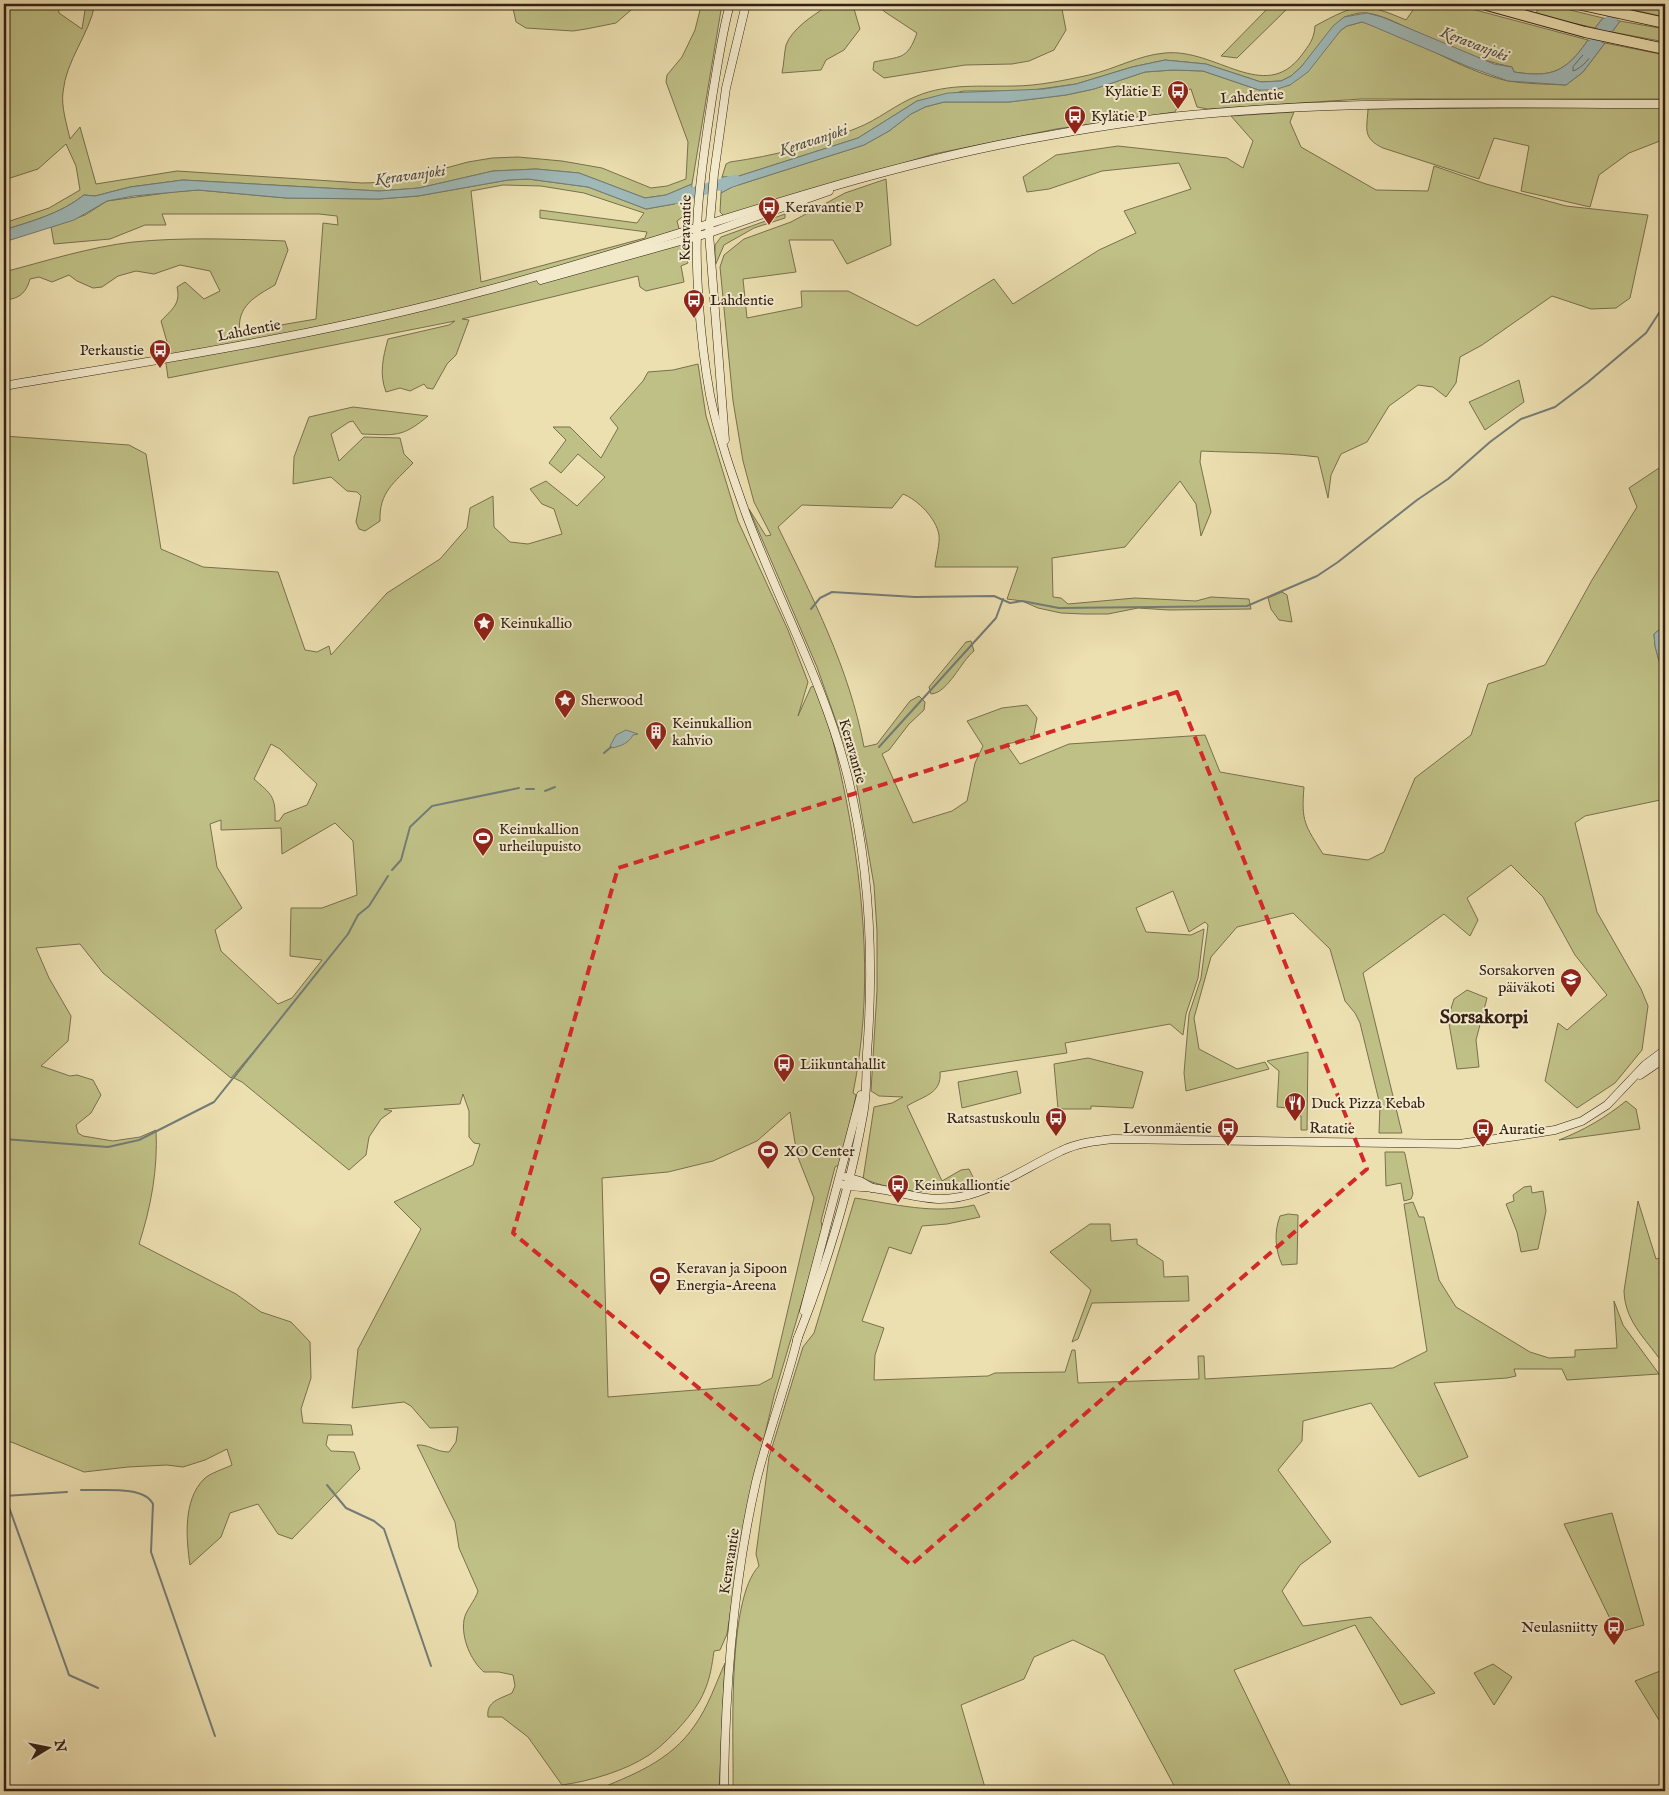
<svg xmlns="http://www.w3.org/2000/svg" width="1669" height="1795" font-family="'IM FELL English',serif">
  <rect width="100%" height="100%" fill="#ecdfb0"/>
  <filter id="stains"><feTurbulence type="fractalNoise" baseFrequency=".004" numOctaves="4"/><feColorMatrix values="0 0 0 0 .2 0 0 0 0 .09 0 0 0 0 .02 0 0 0 .5 -.17"/></filter>
  <radialGradient id="worn" r=".72"><stop offset=".6" stop-color="#630" stop-opacity="0"/><stop offset="1" stop-color="#630" stop-opacity=".3"/></radialGradient>
  <g fill="#bfc086" stroke="#79704e" fill-rule="evenodd">
    <path d="M4 4H58L59 13 82 29 86 4H95C89 35 66 60 63 92 61 107 67 125 70 139L80 127 96 184 177 171 362 183 394 182 468 162 492 158 518 157 562 161 602 168 651 188 667 186 686 179 688 142 666 82 667 75 682 57 695 30 700 10 705 4H722L692 184 666 195 645 198 579 173 536 169 493 171 419 188 379 191 183 180 130 187 95 196 84 195C60 214 32 221 4 230V223L49 208 80 190 76 166 66 144 38 169 4 180Z"/>
    <polygon points="512,4 638,4 616,23 586,29 573,31 526,28 516,22"/>
    <path d="M825 4H837V6L854 9 860 29 844 50 826 60 821 70 782 73C784 64 784 54 786 45 792 29 812 16 826 7Z"/>
    <path d="M876 4H1061L1066 30 1054 50 1029 61 1012 64 965 65 884 78 873 70 874 62C900 56 907 61 917 33L885 12Z"/>
    <polygon points="1272,4 1292,4 1237,58 1221,56"/>
    <path d="M1399 4H1453L1588 40C1566 72 1552 78 1514 72L1512 67C1476 60 1443 44 1410 29 1397 23 1382 15 1367 13 1359 12 1351 15 1344 17L1301 67 1291 76 1281 81 1261 82 1206 64 1165 60 1132 67 1076 84 1026 91H964L917 101 858 138 736 177H722L726 164 730 162C773 156 817 145 857 128 878 120 896 104 917 96 948 83 982 87 1014 86 1038 86 1066 80 1089 75 1115 69 1139 55 1165 53 1216 48 1264 104 1301 56 1309 45 1314 40 1315 26 1356 4 1362 1 1406 20L1413 10Z"/>
    <polygon points="1539,4 1546,4 1603,18 1595,28 1536,15"/>
    <polygon points="1633,4 1665,4 1665,17 1629,9"/>
    <polygon points="1620,21 1665,29 1665,42 1612,32"/>
    <path d="M1362 22C1413 35 1457 70 1508 81 1527 84 1547 84 1566 85L1583 72 1605 43 1665 55V99H1361L1208 109 1197 107 1191 89 1186 90 1175 112 1056 129 934 154 724 216 720 212 721 193 732 187 864 145 889 131 911 114 925 107 944 102H1009L1066 95 1094 89 1145 72 1173 70 1203 71 1259 90 1290 85 1341 30 1347 26Z"/>
    <path d="M1665 107V139L1629 153 1599 175 1590 207 1521 191 1529 146 1494 138 1479 179 1383 148C1362 138 1367 129 1368 109Z"/>
    <path d="M1294 112 1290 122 1301 147 1376 190 1428 191 1434 166 1486 184 1566 206 1648 215 1630 298 1616 308 1591 309 1552 296 1482 345 1460 357 1456 383 1446 397 1433 387 1418 385 1389 406 1367 442 1341 454 1331 475 1328 498 1318 457C1279 452 1240 453 1201 451L1200 462 1211 512 1201 536 1196 504 1180 481 1125 547 1052 558 1053 597 1061 598 1068 604 1135 598 1196 601 1211 597 1249 599 1251 609 1169 610 1138 608 1108 614H1084L1061 613 1038 608 1022 601 1007 599 1018 567H935C936 557 940 544 939 535 936 518 918 500 903 494L892 508 802 505 778 527C813 598 849 668 864 747L877 744 910 701 919 696 925 702 924 710 909 724 889 750 882 754 913 823 952 811 967 801 975 763 983 746 967 721 1002 708 1027 705 1037 718 1033 739 1006 744 1020 764 1069 744 1205 735 1220 772 1304 787C1301 822 1305 825 1323 854L1368 860 1384 852 1415 778 1471 735 1488 684 1545 665 1592 580 1637 507 1629 488 1665 464V625L1654 634 1655 646 1659 661 1665 658V799L1585 816 1575 823 1597 912 1641 989 1648 1006 1642 1050 1615 1083 1577 1108 1545 1081 1558 1023 1567 1030 1607 995 1575 955 1543 897 1511 865 1467 898 1478 920 1470 936 1444 914 1363 973 1402 1133H1379L1380 1105 1360 1023 1355 1013 1345 1001 1330 949 1293 913 1237 927 1211 957 1194 1018 1199 1049 1237 1069 1265 1062 1269 1069 1186 1091 1184 1073 1189 1014 1201 978 1208 925 1205 922 1189 932 1173 891 1136 908 1146 932 1191 935 1204 929 1198 978 1186 1014 1183 1035 1170 1024 1065 1043 1067 1053 940 1072C942 1094 923 1096 907 1106L942 1181 961 1170 969 1169 976 1183C928 1195 910 1195 863 1179L874 1107 892 1103 903 1097 879 1096 871 1091 877 991V931L874 885 855 775 817 667 749 509 766 536 771 535 754 502 743 461 733 401 720 267 724 255 744 239 791 222 845 193 886 179 891 245 847 264 833 240H789L796 272 743 279 747 318 802 307 801 291H848L917 326 994 279 1013 304 1099 250 1136 233 1124 211 1191 189 1179 163 1102 171 1049 189 1027 192 1023 177 1056 155 1118 146 1227 158 1243 168 1253 141 1231 116Z"/>
    <path d="M528 179 588 187 646 209 674 204 691 198 690 211 677 221 688 263 681 266 684 282 646 291 640 287 638 276 462 319 469 320 456 355 447 364 433 389 427 388 424 384 410 391 400 388 386 392C379 374 383 357 388 339L449 325 455 321 168 378 164 348 167 342 161 321C172 309 181 304 177 287L185 282 204 299 220 291 210 271 180 265 154 274 136 271 118 276 102 287 93 288 77 281 69 275 52 282 39 277 30 279C26 294 18 299 4 300V272C46 261 90 247 133 242 183 237 235 239 285 241L288 250 275 285C256 296 236 306 240 332L316 319 323 223 338 225 337 216 319 214H162L166 225H145L110 239 54 244 51 227 85 215 107 201 173 192 198 190 286 198 379 199 418 196 508 180ZM503 185 541 186 584 193 644 213 637 223 540 210V218L647 232 645 238 481 282 471 191Z"/>
    <polygon points="785,214 785,218 754,228 724,245 715,266 715,245 721,237"/>
    <path d="M698 364 706 416 738 521 788 630 808 682 798 716 811 687 814 686C830 721 838 761 846 799 865 896 873 996 853 1093L856 1095 843 1159 840 1164 835 1167 821 1221 823 1231 774 1396 746 1514 727 1634 720 1650 714 1651C712 1665 710 1679 704 1692 696 1712 667 1743 649 1755 625 1771 590 1781 562 1785L528 1737 502 1717H488C486 1701 500 1699 512 1693L515 1686 513 1675 499 1672H484C471 1661 461 1638 464 1620 465 1611 475 1601 478 1591L459 1548 455 1522 417 1445C429 1444 435 1452 449 1452L456 1442 458 1427 430 1428 411 1406 404 1402 352 1408 358 1349 421 1229 394 1202 473 1165 480 1144 474 1143 469 1137V1111L463 1094 460 1104 384 1109 392 1111 381 1119 369 1137 366 1155 349 1170 242 1082 234 1078 265 1038 231 1078 103 973 80 944 36 948 49 978 71 1016 68 1041 41 1066 70 1076 77 1075 93 1080 101 1095 91 1113 76 1125 78 1133 83 1136 113 1141 140 1137 156 1130C158 1169 151 1207 139 1244L236 1294 261 1312 291 1322 310 1342 311 1378 301 1409 303 1423 351 1425 353 1435H328L326 1445 331 1451 354 1452 360 1469 292 1539 278 1534 258 1504 230 1513 221 1537 190 1565C186 1538 183 1500 204 1479 210 1473 224 1469 232 1465L227 1449 205 1460 183 1467 167 1465 128 1467 84 1472 4 1439V436L129 445 146 454 161 549 203 567 278 572 305 650 317 652 329 646 331 655 387 593 440 559 467 528 470 508 493 496 494 527 510 542 528 544 562 534 554 509 542 504 530 489 546 481 577 506 605 477 578 454 561 473 549 463 566 440 553 427H570L601 458 618 428 610 418 643 381 648 372 673 370ZM271 744 280 749 317 784 307 805 284 814 279 821H275C276 796 271 794 254 779ZM221 820V830L281 828 282 854 335 823 353 841 357 895 322 908H291L290 956 322 960 292 998 278 1004 221 951 215 930 242 908 217 867 210 824ZM790 1112 797 1155 814 1198 772 1378 759 1385 608 1397 602 1178 668 1172 713 1161 757 1141Z"/>
    <polygon points="1519,380 1524,402 1485,430 1469,402"/>
    <path d="M353 407 428 416C402 438 395 435 362 434L353 421 349 422 331 434 339 461 364 437 400 438 404 454 413 463C394 483 379 492 380 521L365 531 359 529 356 522 361 496 357 492 347 491 331 477 293 484 294 457 309 417Z"/>
    <polygon points="1282,592 1287,595 1292,622 1279,620 1271,609 1268,598"/>
    <path d="M971 641 974 651C961 661 948 693 931 694L929 687 966 642Z"/>
    <polygon points="1467,990 1487,998 1476,1040 1479,1067 1457,1069 1448,1018 1454,999"/>
    <polygon points="1308,1052 1307,1130 1301,1130 1301,1116 1292,1116 1292,1112 1288,1112 1288,1108 1277,1107 1279,1071 1267,1061"/>
    <polygon points="1088,1058 1143,1072 1133,1108 1091,1106 1091,1109 1058,1109 1054,1064"/>
    <polygon points="1017,1071 1021,1093 962,1108 958,1082"/>
    <path d="M1626 1101 1636 1109 1640 1129 1559 1140C1584 1130 1605 1118 1626 1101Z"/>
    <polygon points="1385,1152 1404,1152 1405,1154 1413,1194 1411,1199 1404,1201 1401,1183 1386,1186"/>
    <polygon points="1531,1186 1532,1193 1543,1191 1546,1211 1538,1249 1521,1252 1517,1232 1506,1204 1514,1201 1513,1195 1524,1187"/>
    <path d="M855 1198C895 1204 934 1215 974 1205L980 1217 947 1224 922 1226 911 1254 889 1247 862 1321 884 1328 875 1355 874 1380 988 1376 995 1373 1065 1372 1072 1350H1075L1078 1383 1199 1379 1198 1356H1204L1205 1379 1393 1368 1427 1351 1404 1204 1413 1202 1419 1217H1424L1439 1280 1456 1307 1530 1352 1549 1358 1575 1357V1350L1617 1348 1614 1301 1623 1325 1659 1374 1567 1380 1562 1369H1514L1516 1376 1507 1378 1434 1383 1468 1457 1419 1477 1371 1403 1303 1421 1302 1441 1278 1470 1331 1542 1300 1565 1282 1591 1303 1626 1371 1617 1435 1693 1401 1705 1355 1625 1234 1670 1293 1791H1177L1104 1655 1073 1640 1034 1657 1024 1679 961 1705 986 1791H733C734 1741 726 1600 759 1566L756 1554 769 1457 803 1347 814 1333Z"/>
    <path d="M1638 1201 1656 1259 1665 1257V1367C1649 1341 1625 1324 1624 1291Z"/>
    <path d="M1288 1214 1298 1215 1297 1264 1282 1265C1275 1249 1274 1232 1280 1216Z"/>
    <polygon points="1090,1224 1110,1224 1111,1241 1137,1239 1137,1244 1163,1261 1164,1277 1188,1276 1189,1301 1092,1303 1078,1339 1072,1342 1091,1290 1050,1252"/>
    <polygon points="1612,1513 1644,1625 1617,1633 1564,1524"/>
    <path d="M725 1663 719 1791H594C632 1775 670 1762 695 1725 708 1707 716 1683 725 1663Z"/>
    <polygon points="1493,1664 1512,1677 1494,1705 1474,1673"/>
    <polygon points="1665,1669 1665,1716 1659,1720 1635,1681"/>
  </g>
  <g fill="#9fb9b8" stroke="#747c77">
    <path d="M1367 13 1382 17 1494 64 1512 67 1514 72C1552 78 1566 72 1588 40L1605 43 1583 72 1566 85 1508 81 1469 67 1370 25 1362 22 1347 26 1341 30 1308 72 1290 85 1274 90H1259L1203 71 1173 70 1145 72 1094 89 1066 95 1009 102H944L925 107 911 114 889 131 864 145 732 187 721 193 722 177H736L858 138 917 101 948 93 1044 89 1076 84 1132 67 1165 60 1206 64 1261 82 1281 81 1291 76 1301 67 1333 26 1344 17Z"/>
    <polygon points="1603,18 1620,21 1612,32 1595,28"/>
    <path d="M536 169 579 173 645 198 666 195 692 184 691 198 674 204 646 209 588 187 528 179 508 180 418 196 379 199 286 198 198 190 133 196 107 201 74 220 4 242V230C32 221 60 214 84 195L95 196 130 187 183 180 379 191 419 188 493 171Z"/>
    <polygon points="1665,625 1665,658 1659,661 1655,646 1654,634"/>
    <path d="M626 730 638 734 633 735C629 743 621 746 612 748L610 746 616 735Z"/>
  </g>
  <g fill="none" stroke-linecap="round" stroke-linejoin="round">
    <path stroke="#696c66" stroke-width="1" d="M1590 47H1595C1594 55 1581 69 1573 71V67Z"/>
    <g stroke="#747c77" stroke-width="2">
      <polyline points="811,609 820,598 832,592 915,597 994,596 1010,603 1022,601 1059,608 1247,606 1317,576 1338,562 1417,500 1448,479 1490,442 1521,419 1555,407 1588,382 1646,333 1659,313"/>
      <polyline points="879,747 996,618 1003,599"/>
      <polyline points="604,753 611,747"/>
      <polyline points="526,789 534,789"/>
      <polyline points="545,791 555,787"/>
      <polyline points="392,870 401,860 410,827 432,806 519,788"/>
      <polyline points="4,1139 108,1147 139,1140 214,1102 348,934 358,915 369,906 388,876"/>
      <polyline points="327,1485 346,1508 374,1521 384,1529 431,1666"/>
      <path d="M81 1490C100 1491 144 1485 153 1504L151 1552 215 1736"/>
      <polyline points="4,1496 67,1492"/>
      <polyline points="5,1496 68,1672 69,1675 98,1688"/>
    </g>
    <g stroke="#9fb9b8" stroke-width="11">
      <polyline points="1588,53 1622,4"/>
      <polyline points="676,198 735,180"/>
    </g>
    <g stroke="#332015" stroke-width="9">
      <g id="secondary">
        <path d="M730 4C722 33 718 63 713 92 707 131 701 169 698 209 694 264 700 340 710 395 718 435 732 475 746 514 779 603 825 685 848 778 870 868 874 961 867 1053 866 1074 867 1095 863 1115 849 1193 826 1267 797 1340"/>
        <polyline points="541,280 709,233 829,191"/>
        <path d="M4 386C163 359 323 335 480 292 669 242 852 169 1046 136 1101 126 1158 117 1214 113 1364 100 1515 104 1665 104"/>
        <polyline points="725,440 709,233 714,174 726,88 746,4"/>
        <polyline points="1640,1075 1665,1058"/>
        <polyline points="846,1177 860,1181 872,1188"/>
        <path d="M839 1184C851 1187 862 1187 873 1188 914 1194 936 1207 978 1192 1007 1182 1033 1164 1061 1151 1077 1143 1095 1141 1113 1139L1459 1144 1517 1136 1555 1130 1582 1121 1607 1105 1645 1065 1665 1050"/>
        <polyline points="804,1311 861,1095"/>
        <path d="M724 1791C725 1688 733 1583 756 1482 768 1433 786 1386 798 1337"/>
      </g>
    </g>
    <g stroke="#332015" stroke-width="12">
      <g id="highway">
        <polyline points="1483,4 1585,32 1665,49"/>
        <polyline points="1578,4 1665,23"/>
      </g>
    </g>
    <use href="#secondary" stroke="#f3eacc" stroke-width="8"/>
    <use href="#highway" stroke="#ecdfb0" stroke-width="10"/>
  </g>
  <path fill="none" stroke="#d62828" stroke-width="4" stroke-dasharray="10 6" stroke-linejoin="round" d="M1177 692 1367 1169 911 1565 513 1233 618 868Z"/>
  <defs>
    <g id="bus-pin" transform="scale(1.125)"><path d="M0 17L-7.5 6A9.5 9.5 0 1 1 7.5 6Z" fill="#8f2418" stroke="#f3eacc"/><path d="M-5-6H5V4H4V6H2V4H-2V6H-4V4H-5ZM-3.5-4V0h7V-4ZM-3.5 1.2v1.5H-2V1.2ZM2 1.2v1.5H3.5V1.2Z" fill="#fff"/></g>
    <g id="sight-pin" transform="scale(1.125)"><path d="M0 17L-7.5 6A9.5 9.5 0 1 1 7.5 6Z" fill="#8f2418" stroke="#f3eacc"/><path d="M0-6L1.8-2.2L6-1.7L2.9 1.2L3.7 5.4L0 3.3L-3.7 5.4L-2.9 1.2L-6-1.7L-1.8-2.2Z" fill="#fff"/></g>
    <g id="building-pin" transform="scale(1.125)"><path d="M0 17L-7.5 6A9.5 9.5 0 1 1 7.5 6Z" fill="#8f2418" stroke="#f3eacc"/><path d="M-4-6H4V6H1V3H-1V6H-4ZM-2.5-4.3h1.7v1.8h-1.7ZM.8-4.3h1.7v1.8H.8ZM-2.5-1h1.7V.8h-1.7ZM.8-1h1.7V.8H.8Z" fill="#fff"/></g>
    <g id="stadium-pin" transform="scale(1.125)"><path d="M0 17L-7.5 6A9.5 9.5 0 1 1 7.5 6Z" fill="#8f2418" stroke="#f3eacc"/><path d="M0-5a6.5 5 0 1 0 0 10a6.5 5 0 1 0 0-10ZM-3.5-1.8h7v3.6h-7Z" fill="#fff"/></g>
    <g id="school-pin" transform="scale(1.125)"><path d="M0 17L-7.5 6A9.5 9.5 0 1 1 7.5 6Z" fill="#8f2418" stroke="#f3eacc"/><path d="M0-5L7-2L0 1L-7-2ZM-4 1L0 2.5L4 1V4Q0 6-4 4Z" fill="#fff"/></g>
    <g id="restaurant-pin" transform="scale(1.125)"><path d="M0 17L-7.5 6A9.5 9.5 0 1 1 7.5 6Z" fill="#8f2418" stroke="#f3eacc"/><path d="M-5-6h1v4h1v-4h1v4h1v-4h1v5L-1.5 .5V6h-2V.5L-5-1ZM5-6V6H3V1.5H1.5Q1.5-4 5-6Z" fill="#fff"/></g>
  </defs>
  <g fill-rule="evenodd">
    <use href="#bus-pin" x="1178" y="91"/>
    <use href="#bus-pin" x="1075" y="116"/>
    <use href="#bus-pin" x="769" y="207"/>
    <use href="#bus-pin" x="694" y="300"/>
    <use href="#bus-pin" x="160" y="350"/>
    <use href="#sight-pin" x="484" y="623"/>
    <use href="#sight-pin" x="565" y="700"/>
    <use href="#building-pin" x="656" y="732"/>
    <use href="#stadium-pin" x="483" y="838"/>
    <use href="#school-pin" x="1571" y="979"/>
    <use href="#bus-pin" x="784" y="1064"/>
    <use href="#restaurant-pin" x="1295" y="1103"/>
    <use href="#bus-pin" x="1056" y="1118"/>
    <use href="#bus-pin" x="1228" y="1128"/>
    <use href="#bus-pin" x="1483" y="1129"/>
    <use href="#stadium-pin" x="768" y="1151"/>
    <use href="#bus-pin" x="898" y="1185"/>
    <use href="#stadium-pin" x="660" y="1277"/>
    <use href="#bus-pin" x="1614" y="1627"/>
  </g>
  <g text-anchor="middle" stroke-width="4" stroke-linejoin="round" paint-order="stroke">
    <g font-size="15" fill="#332015" stroke="#f3eacc" text-anchor="start">
      <text x="1162" y="96" text-anchor="end">Kylätie E</text>
      <text x="1091" y="121">Kylätie P</text>
      <text x="785" y="212">Keravantie P</text>
      <text x="710" y="305">Lahdentie</text>
      <text x="144" y="355" text-anchor="end">Perkaustie</text>
      <text x="500" y="628">Keinukallio</text>
      <text x="581" y="705">Sherwood</text>
      <text x="672" y="728">Keinukallion<tspan x="672" dy="17">kahvio</tspan></text>
      <text x="499" y="834">Keinukallion<tspan x="499" dy="17">urheilupuisto</tspan></text>
      <text x="1555" y="975" text-anchor="end">Sorsakorven<tspan x="1555" dy="17">päiväkoti</tspan></text>
      <text x="800" y="1069">Liikuntahallit</text>
      <text x="1311" y="1108">Duck Pizza Kebab</text>
      <text x="1040" y="1123" text-anchor="end">Ratsastuskoulu</text>
      <text x="1212" y="1133" text-anchor="end">Levonmäentie</text>
      <text x="1499" y="1134">Auratie</text>
      <text x="784" y="1156">XO Center</text>
      <text x="914" y="1190">Keinukalliontie</text>
      <text x="676" y="1273">Keravan ja Sipoon<tspan x="676" dy="17">Energia-Areena</tspan></text>
      <text x="1598" y="1632" text-anchor="end">Neulasniitty</text>
    </g>
    <g font-size="15" fill="#332015" stroke="#f3eacc">
      <text transform="translate(1252 96) rotate(-4)" y="5">Lahdentie</text>
      <text transform="translate(685 228) rotate(-89)" y="5">Keravantie</text>
      <text transform="translate(249 330) rotate(-11)" y="5">Lahdentie</text>
      <text transform="translate(853 751) rotate(74)" y="5">Keravantie</text>
      <text transform="translate(1332 1128) rotate(1)" y="5">Ratatie</text>
      <text transform="translate(729 1561) rotate(-81)" y="5">Keravantie</text>
    </g>
    <g font-size="16" font-style="italic" fill="#534e46" stroke="#f3eacc">
      <text transform="translate(1475 43) rotate(21)" y="6">Keravanjoki</text>
      <text transform="translate(813 139) rotate(-18)" y="6">Keravanjoki</text>
      <text transform="translate(410 174) rotate(-8)" y="6">Keravanjoki</text>
    </g>
    <g font-size="20" font-weight="bold" fill="#332015" stroke="#f3eacc">
      <text x="1484" y="1023">Sorsakorpi</text>
    </g>
  </g>
  <rect width="1669" height="1795" fill="none" stroke="#ecdfb0" stroke-width="20"/>
  <rect x="5" y="5" width="1659" height="1785" fill="none" stroke="#332015" stroke-width="2.5"/>
  <rect x="10" y="10" width="1649" height="1775" fill="none" stroke="#332015"/>
  <g transform="translate(48 1748) rotate(80)" stroke="#f3eacc" stroke-width="4" paint-order="stroke">
  <path d="M0-4L9 19L0 12L-9 19Z" fill="#332015"/>
  <text y="-8" font-size="14" font-weight="bold" text-anchor="middle" fill="#332015">N</text>
  </g>
  <rect width="100%" height="100%" filter="url(#stains)"/>
  <rect width="100%" height="100%" fill="url(#worn)"/>
</svg>
